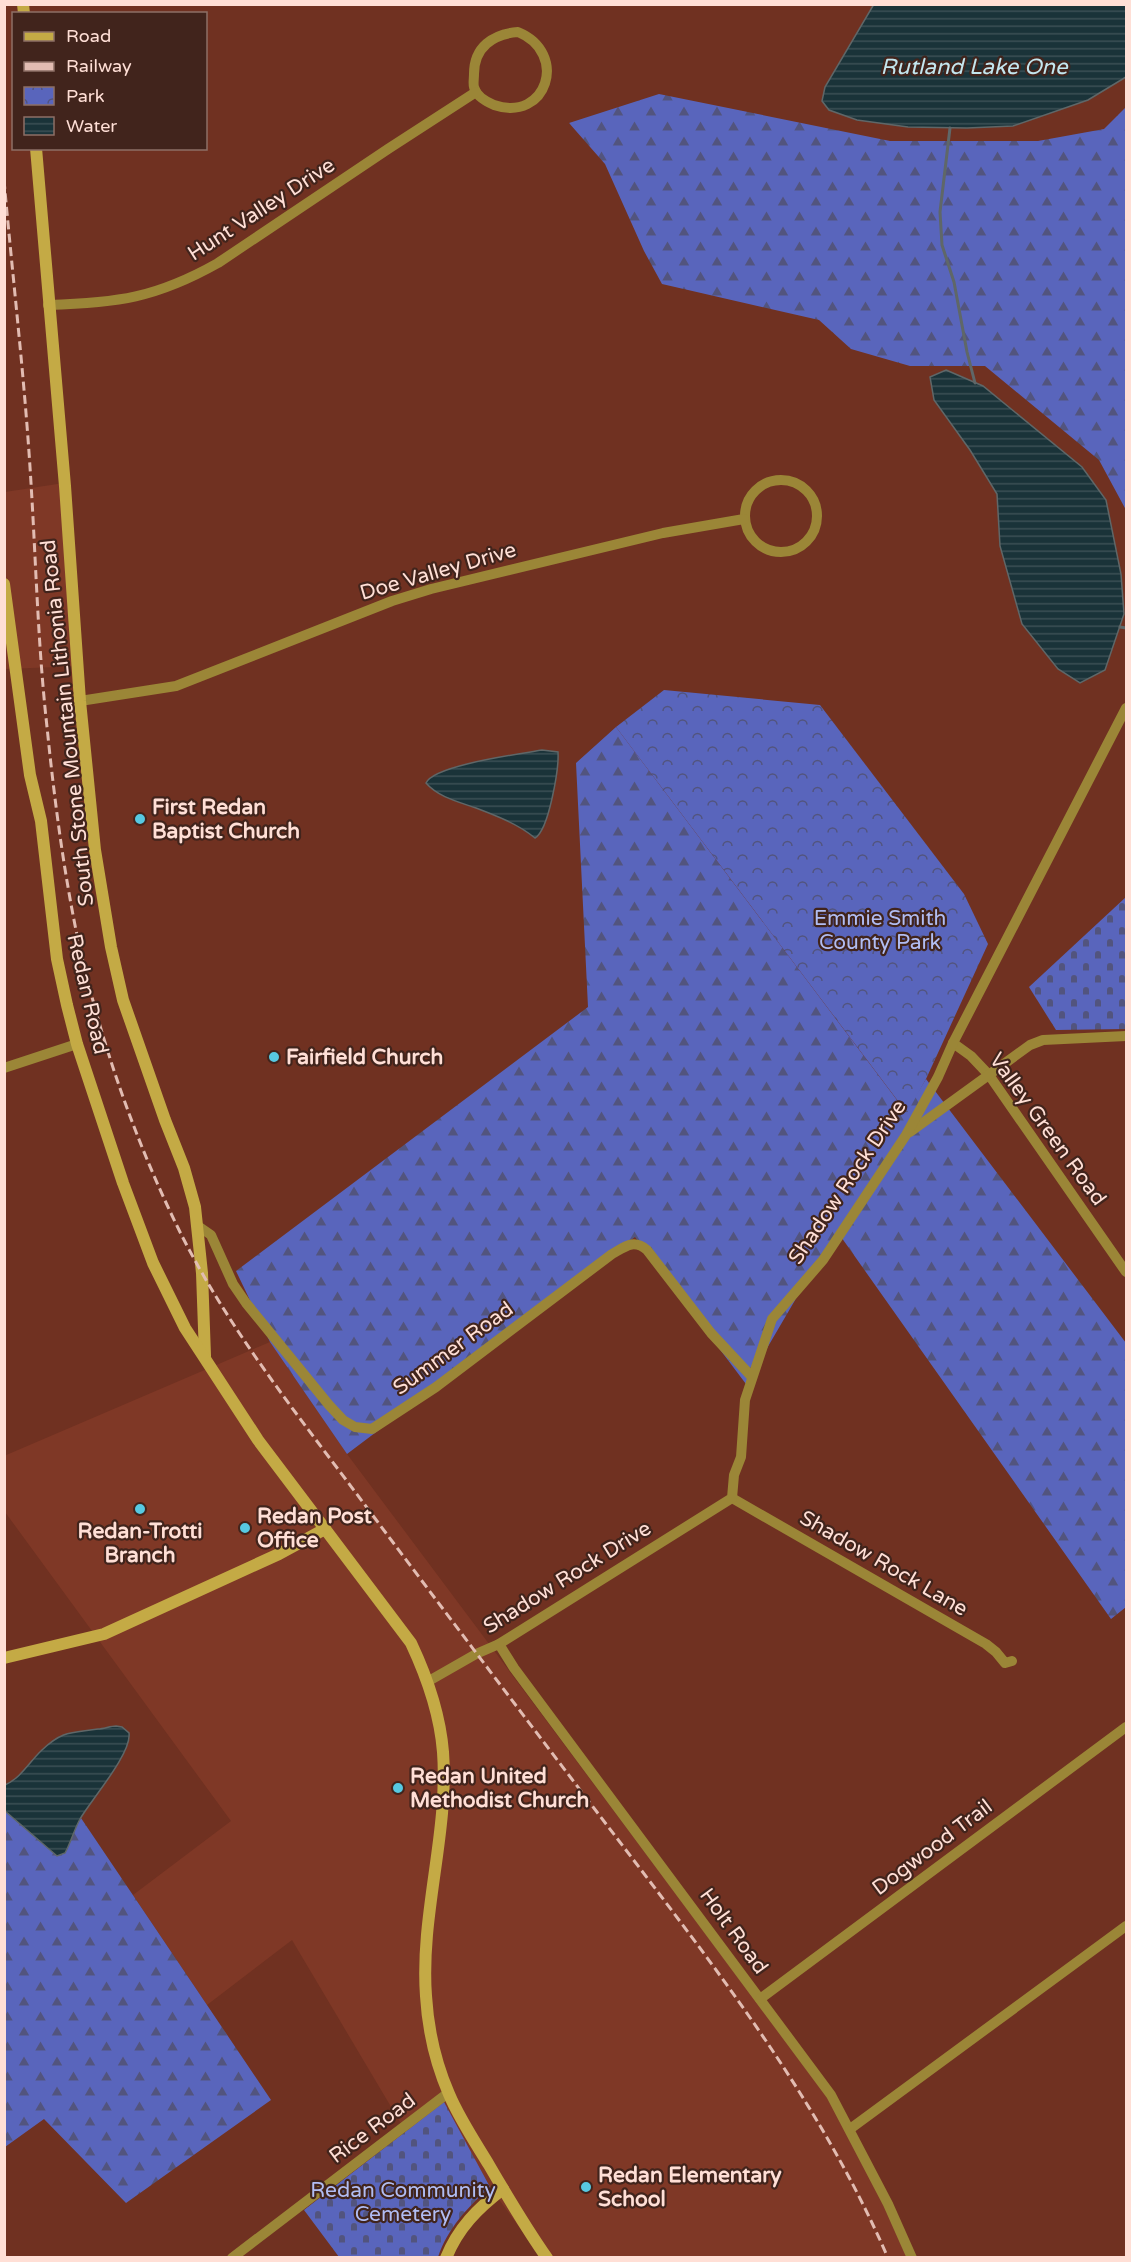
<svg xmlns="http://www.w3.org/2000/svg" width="1131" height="2262" font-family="'Varela Round',sans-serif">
  <defs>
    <pattern id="forest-firs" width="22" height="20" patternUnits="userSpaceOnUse" patternTransform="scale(1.5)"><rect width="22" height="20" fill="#5965bc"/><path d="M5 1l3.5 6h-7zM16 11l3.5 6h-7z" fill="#52547e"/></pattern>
    <pattern id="cemetery-stones" width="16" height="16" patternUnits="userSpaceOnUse" patternTransform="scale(1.5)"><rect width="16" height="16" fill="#5965bc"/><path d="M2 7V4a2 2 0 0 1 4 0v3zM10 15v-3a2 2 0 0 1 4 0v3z" fill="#52547e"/></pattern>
    <pattern id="park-crowns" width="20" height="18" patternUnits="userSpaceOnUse" patternTransform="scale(1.5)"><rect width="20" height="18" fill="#5965bc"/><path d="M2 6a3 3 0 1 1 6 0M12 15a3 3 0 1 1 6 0" fill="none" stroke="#52547e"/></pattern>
    <pattern id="water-rules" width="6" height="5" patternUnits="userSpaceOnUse" patternTransform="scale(1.5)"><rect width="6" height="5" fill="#1a3339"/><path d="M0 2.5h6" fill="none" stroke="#3c5055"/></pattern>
  </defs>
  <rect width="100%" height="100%" fill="#703121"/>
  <g fill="#7f3826">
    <polygon points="64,483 82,666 5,669 5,492"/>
    <polygon points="270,1342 347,1454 829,2099 912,2257 541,2257 490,2187 444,2103 406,2132 292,1940 207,2005 133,1895 231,1821 5,1512 4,1456"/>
  </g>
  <g fill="url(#forest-firs)">
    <polygon points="659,94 890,141 1038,141 1104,129 1126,107 1126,510 1099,460 985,366 910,366 851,349 819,320 662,284 644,251 605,164 569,123"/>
    <polygon points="616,727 906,1112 926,1079 1126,1343 1126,1607 1111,1619 839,1234 808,1278 746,1384 635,1237 347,1454 270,1342 236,1271 588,1007 576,763"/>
    <polygon points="52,1775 271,2100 126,2203 44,2119 5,2147 4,1808"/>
  </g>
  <g fill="url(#cemetery-stones)">
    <polygon points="1126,897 1126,1029 1056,1030 1029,987"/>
    <path d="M444 2102 490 2187C467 2208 448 2228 438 2257H339L304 2210Z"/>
  </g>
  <polygon fill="url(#park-crowns)" points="664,690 820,705 964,894 988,944 926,1079 907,1113 616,727"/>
  <g fill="url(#water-rules)" stroke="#5f6768" stroke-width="1.5">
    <polygon points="874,4 1126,5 1126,77 1088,100 1013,126 967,128 908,127 857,120 829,110 822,101 825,87"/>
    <polygon points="946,370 983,386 1082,467 1106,500 1121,574 1124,614 1105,670 1080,683 1058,669 1022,624 1000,546 997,494 970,450 934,400 930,377"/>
    <path d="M542 750 558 752C559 768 549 830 535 838 518 824 497 816 476 808 459 802 438 797 426 783 434 765 520 754 542 750Z"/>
    <path d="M116 1726 122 1727 129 1733C132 1753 91 1800 80 1819 74 1830 71 1842 65 1853L57 1856 5 1811V1785C21 1778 30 1761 42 1750 63 1730 72 1733 98 1729 104 1729 110 1726 116 1726Z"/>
  </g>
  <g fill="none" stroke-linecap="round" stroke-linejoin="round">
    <g stroke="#5f6768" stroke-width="3">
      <polyline points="950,128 940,212 942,245 954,282 967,352 975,383"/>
      <polyline points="1120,627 1126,628"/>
    </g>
    <g stroke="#9b8637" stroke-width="10">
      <path d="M518 32C569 53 547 123 494 105 487 102 476 96 474 87 473 84 474 78 474 74 474 47 493 34 518 32Z"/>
      <path d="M48 305C117 303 156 298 218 263L388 149 476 92"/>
      <circle cx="781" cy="516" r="36"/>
      <polyline points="80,701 176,686 392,601 431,589 663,533 744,519"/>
      <polyline points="953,1043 971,1056 989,1075 1126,1272"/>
      <polyline points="4,1068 77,1044"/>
      <polyline points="910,1132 1030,1045 1043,1040 1126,1036"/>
      <path d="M198 1226 211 1235 233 1284 246 1303 329 1405 343 1420 355 1427 372 1429 436 1387 612 1254C626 1246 634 1239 647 1250L711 1333 752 1377"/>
      <polyline points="732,1498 986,1644 996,1652 1005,1663 1012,1661"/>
      <polyline points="499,1644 514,1668 831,2095 888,2204 912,2258"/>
      <polyline points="427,1682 476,1654 499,1644 732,1498 734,1475 741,1457 745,1400 772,1319 823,1260 906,1135 938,1077 953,1043 1126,708"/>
      <polyline points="760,1999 1126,1727"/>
      <polyline points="850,2129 1126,1926"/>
      <polyline points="232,2258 448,2093"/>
    </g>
    <g stroke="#c4aa45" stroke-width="12">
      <polyline points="23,4 24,14"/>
      <polyline points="36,148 65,486 80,701 95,850 111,947 123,1000 165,1120 184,1168 195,1207 202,1273 205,1356"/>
      <path d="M4 584 30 775 41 821 57 959 67 1005 77 1044 123 1183 153 1263 185 1328 258 1440 411 1643C427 1677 440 1714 443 1752 449 1833 420 1915 426 1996 428 2029 436 2064 449 2094 459 2118 475 2142 489 2165 507 2196 526 2228 547 2258"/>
      <polyline points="4,1658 104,1634 279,1554 325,1529"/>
      <path d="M446 2258C458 2228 478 2208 503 2189"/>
    </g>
    <path stroke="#e2bcb2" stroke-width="3" stroke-dasharray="9 4.5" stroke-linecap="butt" d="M4 180C13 281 25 382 31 483 36 564 38 646 47 727 54 796 63 867 77 935 99 1037 134 1139 180 1232 227 1326 293 1409 356 1493 442 1608 529 1723 616 1837 718 1971 821 2103 888 2258"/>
  </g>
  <g fill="#57c9e2" stroke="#41241c" stroke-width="2">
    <circle cx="140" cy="819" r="6"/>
    <circle cx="274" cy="1057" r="6"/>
    <circle cx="140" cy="1509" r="6"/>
    <circle cx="245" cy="1528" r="6"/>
    <circle cx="398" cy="1788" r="6"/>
    <circle cx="586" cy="2187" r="6"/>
  </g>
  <g text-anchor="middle" stroke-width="4.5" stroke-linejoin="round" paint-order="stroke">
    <g font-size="21" fill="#ffdfd6" stroke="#41241c">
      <text transform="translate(261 209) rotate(-33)" y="7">Hunt Valley Drive</text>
      <text transform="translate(438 571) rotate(-16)" y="7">Doe Valley Drive</text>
      <text transform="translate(67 723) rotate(-96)" y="7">South Stone Mountain Lithonia Road</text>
      <text transform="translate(88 994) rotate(77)" y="7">Redan Road</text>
      <text transform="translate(1048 1129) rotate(54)" y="7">Valley Green Road</text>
      <text transform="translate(847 1182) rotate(-56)" y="7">Shadow Rock Drive</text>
      <text transform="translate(453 1348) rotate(-36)" y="7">Summer Road</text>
      <text transform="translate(884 1563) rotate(30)" y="7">Shadow Rock Lane</text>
      <text transform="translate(567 1577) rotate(-32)" y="7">Shadow Rock Drive</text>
      <text transform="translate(932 1847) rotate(-37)" y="7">Dogwood Trail</text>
      <text transform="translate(734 1931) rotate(54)" y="7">Holt Road</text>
      <text transform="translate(372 2128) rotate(-37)" y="7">Rice Road</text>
    </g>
    <g font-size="21" font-weight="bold" fill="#ffdfd6" stroke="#41241c" text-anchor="start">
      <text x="152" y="814">First Redan<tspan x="152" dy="24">Baptist Church</tspan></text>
      <text x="286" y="1064">Fairfield Church</text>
      <text x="257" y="1523">Redan Post<tspan x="257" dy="24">Office</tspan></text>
      <text x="140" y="1538" text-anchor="middle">Redan-Trotti<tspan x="140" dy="24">Branch</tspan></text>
      <text x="410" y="1783">Redan United<tspan x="410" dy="24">Methodist Church</tspan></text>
      <text x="598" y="2182">Redan Elementary<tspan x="598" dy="24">School</tspan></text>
    </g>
    <g font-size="21" fill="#b1bdf3" stroke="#41241c">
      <text x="880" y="925">Emmie Smith<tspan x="880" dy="24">County Park</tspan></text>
      <text x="403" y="2197">Redan Community<tspan x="403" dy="24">Cemetery</tspan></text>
    </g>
    <g font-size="22" font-style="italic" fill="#c3e6ef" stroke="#41241c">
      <text x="974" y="74">Rutland Lake One</text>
    </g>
  </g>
  <rect width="1131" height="2262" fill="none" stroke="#ffdfd6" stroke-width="12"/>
  <rect x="12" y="12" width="195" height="138" fill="#41241c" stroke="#8d6f66" stroke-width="1.5"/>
  <rect x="24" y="32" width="30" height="9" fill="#c4aa45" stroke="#8d6f66" stroke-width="1.5"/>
  <text x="66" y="42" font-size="18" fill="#ffdfd6">Road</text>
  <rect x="24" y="62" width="30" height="9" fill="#e2bcb2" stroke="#8d6f66" stroke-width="1.5"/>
  <text x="66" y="72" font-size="18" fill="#ffdfd6">Railway</text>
  <rect x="24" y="87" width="30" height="18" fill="url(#park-crowns)" stroke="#8d6f66" stroke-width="1.5"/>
  <text x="66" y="102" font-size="18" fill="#ffdfd6">Park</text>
  <rect x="24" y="117" width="30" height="18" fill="url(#water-rules)" stroke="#8d6f66" stroke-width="1.5"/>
  <text x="66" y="132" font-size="18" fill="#ffdfd6">Water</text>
</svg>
